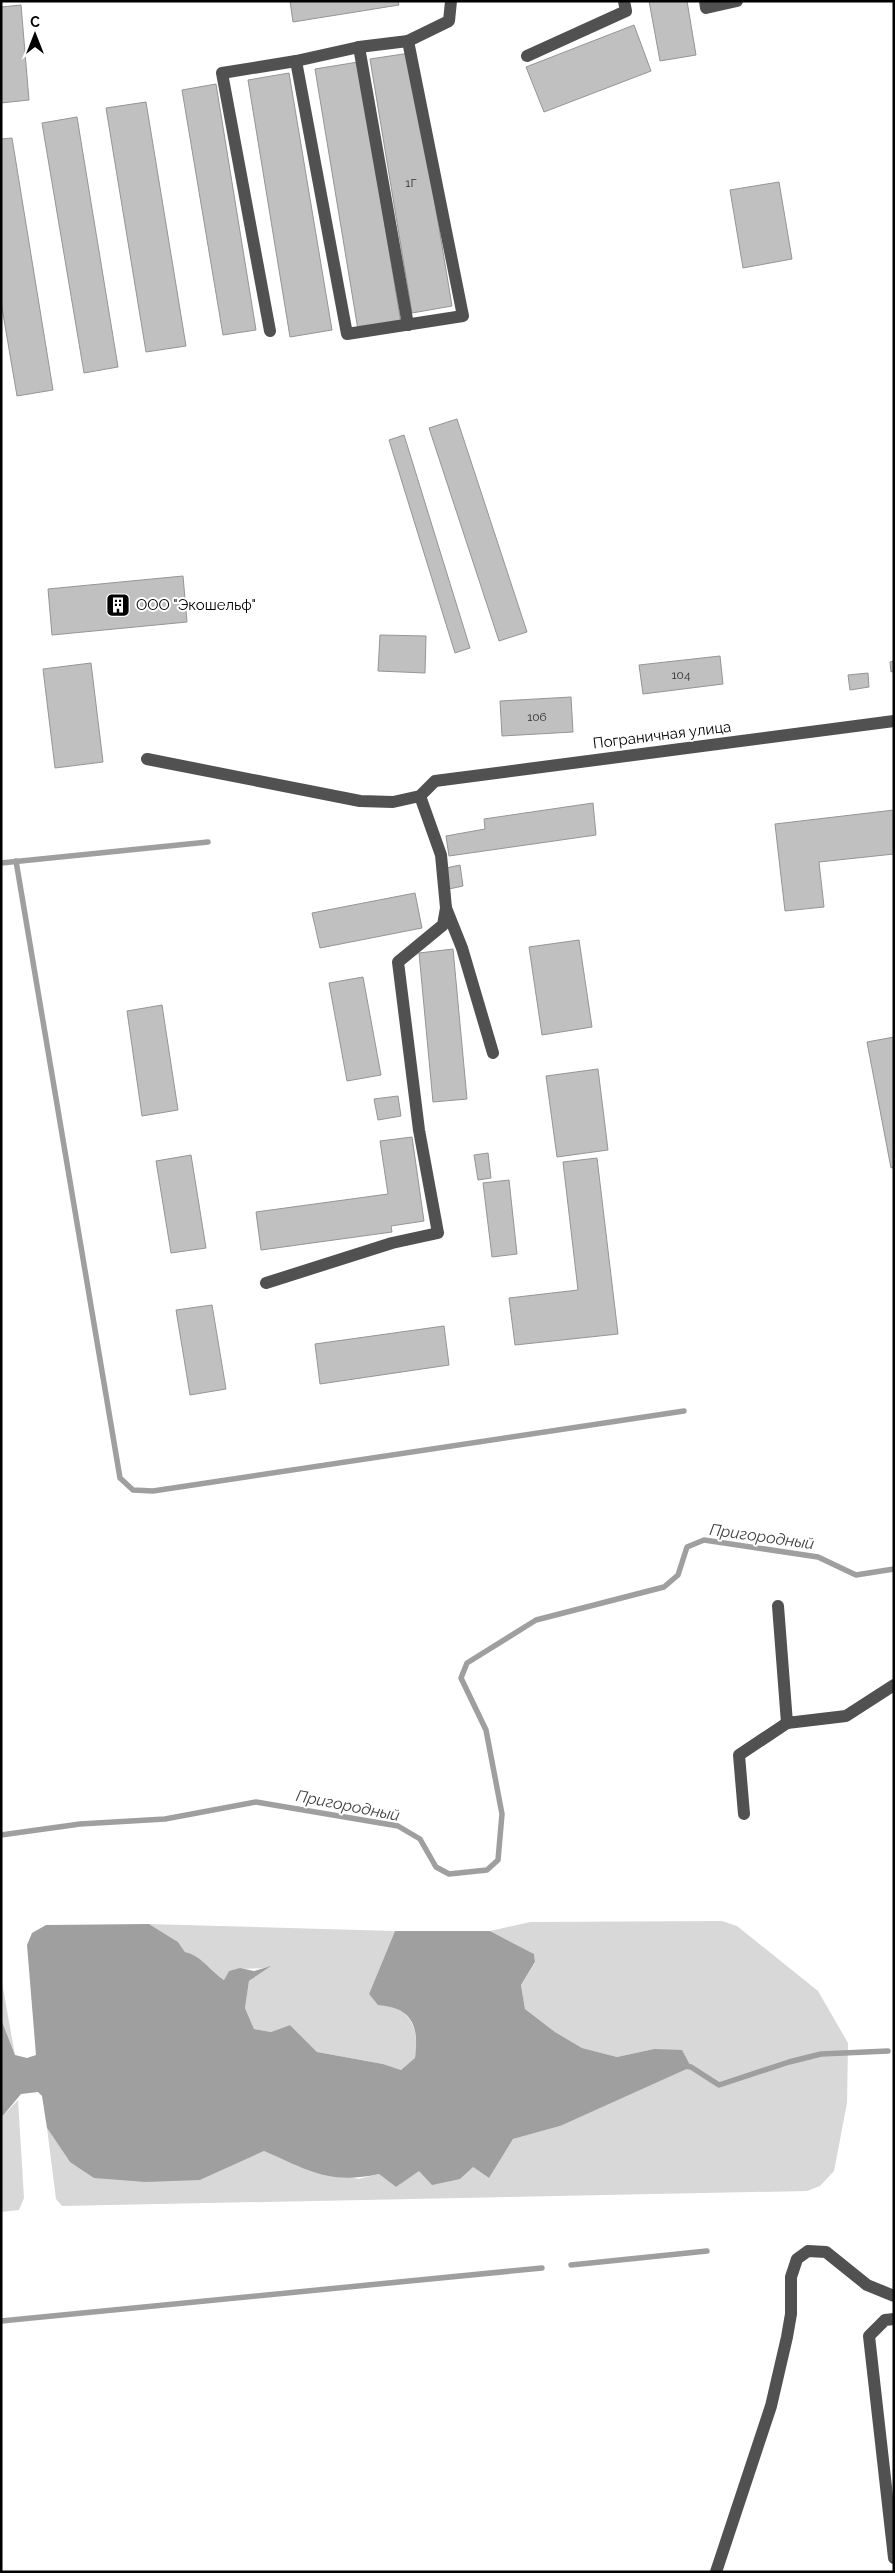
<svg xmlns="http://www.w3.org/2000/svg" width="895" height="2573" font-family="Raleway,sans-serif">
  <rect width="100%" height="100%" fill="#fff"/>
  <g fill="#d8d8d8">
    <polygon points="722,1921 737,1926 818,1991 848,2043 847,2103 834,2171 820,2186 807,2191 62,2206 56,2199 47,2128 70,2162 200,2180 264,2151 293,2163 358,2179 379,2174 396,2187 419,2170 473,2167 489,2178 513,2139 560,2126 654,2049 617,2057 582,2048 555,2032 525,2009 521,1985 535,1963 534,1954 490,1931 530,1922"/>
    <path d="M149 1924 395 1931 369 1994 378 2004C412 2008 419 2027 415 2059L401 2070 383 2064 317 2052 290 2025 271 2032 254 2029 245 2008 249 1981 269 1967C255 1970 243 1967 229 1971L224 1980C210 1971 201 1955 185 1952L178 1942Z"/>
    <polygon points="1,1977 15,2055 1,2019"/>
    <polygon points="18,2100 24,2198 19,2210 1,2212 1,2118"/>
  </g>
  <path fill="#9f9f9f" d="M149 1924 178 1942 185 1952C201 1955 210 1971 224 1980L229 1971 240 1968 254 1971 271 1966 249 1981 245 2008 254 2029 271 2032 290 2025 317 2052 383 2064 401 2070 415 2058C419 2026 413 2008 378 2005L369 1994 395 1931H490L534 1954 535 1962 521 1985 525 2009 555 2032 582 2048 617 2057 654 2049 682 2050 691 2067 560 2126 513 2139 489 2178 473 2167 460 2179 432 2185 419 2171 396 2187 379 2174C329 2185 308 2170 264 2151L200 2180 146 2182 94 2178 70 2162 47 2128 42 2096 38 2092 21 2094 1 2118V2019L15 2055 27 2058 36 2055 27 1945 32 1933 46 1925Z"/>
  <g fill="none" stroke-linecap="round" stroke-linejoin="round">
    <g stroke="#9f9f9f" stroke-width="5.5">
      <polyline points="16,861 120,1478 133,1490 153,1491 684,1411"/>
      <polyline points="1,863 208,842"/>
      <polyline points="1,1835 80,1824 165,1819 256,1802 398,1826 420,1839 436,1867 449,1874 487,1870 498,1860 502,1814 486,1730 461,1678 467,1663 536,1620 664,1587 678,1575 687,1547 704,1540 818,1557 856,1575 894,1569"/>
      <polyline points="685,2066 691,2067 719,2085 789,2062 821,2054 888,2051"/>
      <polyline points="571,2265 707,2251"/>
      <polyline points="1,2321 542,2268"/>
    </g>
  </g>
  <g fill="#c0c0c0" stroke="#959595">
    <polygon points="290,1 398,1 399,5 293,22"/>
    <polygon points="649,1 687,1 696,55 660,61"/>
    <polygon points="21,5 29,100 1,103 1,7"/>
    <polygon points="634,25 651,71 544,112 526,67"/>
    <polygon points="410,53 452,306 412,313 370,59"/>
    <polygon points="358,62 401,323 358,330 315,69"/>
    <polygon points="289,73 332,330 290,337 248,80"/>
    <polygon points="216,84 256,330 223,335 182,90"/>
    <polygon points="146,102 186,346 146,352 106,108"/>
    <polygon points="77,117 118,367 84,373 42,123"/>
    <polygon points="12,138 53,390 17,396 1,302 1,139"/>
    <polygon points="779,182 792,259 743,268 730,190"/>
    <polygon points="457,419 527,632 499,641 429,428"/>
    <polygon points="404,435 470,648 455,653 389,440"/>
    <polygon points="183,576 187,622 52,635 48,589"/>
    <polygon points="380,635 426,636 425,673 378,671"/>
    <polygon points="720,656 723,684 643,694 639,665"/>
    <polygon points="894,661 894,671 891,672 890,662"/>
    <polygon points="91,663 103,762 55,768 43,669"/>
    <polygon points="868,673 869,687 850,690 848,675"/>
    <polygon points="571,697 573,732 502,736 500,701"/>
    <polygon points="593,803 596,835 449,856 446,836 485,829 484,819"/>
    <polygon points="894,810 894,854 819,862 824,907 785,911 775,824"/>
    <polygon points="460,865 463,886 449,889 446,868"/>
    <polygon points="415,893 422,928 320,948 312,913"/>
    <polygon points="579,940 592,1027 542,1035 529,947"/>
    <polygon points="453,949 467,1099 433,1102 419,953"/>
    <polygon points="363,977 381,1075 347,1081 329,983"/>
    <polygon points="162,1005 178,1110 142,1116 127,1011"/>
    <polygon points="894,1037 894,1167 891,1168 867,1042"/>
    <polygon points="598,1069 608,1150 557,1157 546,1076"/>
    <polygon points="398,1096 401,1116 378,1120 374,1099"/>
    <polygon points="412,1137 424,1221 391,1226 392,1232 261,1250 256,1212 388,1194 380,1141"/>
    <polygon points="488,1153 491,1178 478,1180 474,1155"/>
    <polygon points="191,1155 206,1248 171,1253 156,1161"/>
    <polygon points="597,1158 618,1334 515,1345 509,1298 578,1290 563,1162"/>
    <polygon points="509,1180 517,1254 492,1257 483,1183"/>
    <polygon points="212,1305 226,1389 190,1395 176,1310"/>
    <polygon points="444,1326 449,1365 320,1384 315,1344"/>
  </g>
  <g fill="none" stroke-linecap="round" stroke-linejoin="round">
    <g stroke="#515151" stroke-width="12">
      <polyline points="705,1 706,8 737,1"/>
      <polyline points="359,47 408,325"/>
      <polyline points="527,56 626,11 624,1"/>
      <polyline points="296,61 359,47 408,41"/>
      <polyline points="270,331 222,73 296,61 347,334 463,316 408,41 449,21 451,1"/>
      <polyline points="147,759 360,801 393,802 420,796 435,781 894,721"/>
      <polyline points="420,796 441,855 446,908 462,948 493,1053"/>
      <polyline points="266,1283 392,1243 438,1233 419,1130 398,962 443,925 446,908"/>
      <polyline points="778,1606 787,1723 846,1716 894,1685"/>
      <polyline points="744,1814 739,1755 787,1723"/>
      <polyline points="894,2319 885,2320 869,2336 894,2558"/>
      <polyline points="716,2572 771,2406 787,2337 791,2314 791,2277 797,2259 808,2251 826,2252 867,2285 894,2296"/>
    </g>
  </g>
  <defs>
    <g id="building-square" transform="scale(1.25)"><rect x="-9" y="-9" width="18" height="18" rx="4" fill="#000" stroke="#fff"/><path d="M-4-6H4V6H1V3H-1V6H-4ZM-2.5-4.3h1.7v1.8h-1.7ZM.8-4.3h1.7v1.8H.8ZM-2.5-1h1.7V.8h-1.7ZM.8-1h1.7V.8H.8Z" fill="#fff"/></g>
  </defs>
  <g fill-rule="evenodd">
    <use href="#building-square" x="118" y="605"/>
  </g>
  <g text-anchor="middle" stroke-width="4" stroke-linejoin="round" paint-order="stroke">
    <g font-size="12" fill="#303030">
      <text x="411" y="187">1Г</text>
      <text x="681" y="679">104</text>
      <text x="537" y="721">106</text>
    </g>
    <g font-size="15" fill="#000" stroke="#fff" text-anchor="start">
      <text x="136" y="610">ООО "Экошельф"</text>
    </g>
    <g font-size="15" fill="#000" stroke="#fff">
      <text transform="translate(662 735) rotate(-7)" y="5">Пограничная улица</text>
    </g>
    <g font-size="16" font-style="italic" fill="#404040" stroke="#fff">
      <text transform="translate(762 1536) rotate(8)" y="6">Пригородный</text>
      <text transform="translate(348 1805) rotate(11)" y="6">Пригородный</text>
    </g>
  </g>
  <rect width="895" height="2573" fill="none" stroke="#000000" stroke-width="5"/>
  <g transform="translate(35 35)" stroke="#ffffff" stroke-width="4" paint-order="stroke">
  <path d="M0-4L9 19L0 12L-9 19Z" fill="#000000"/>
  <text y="-8" font-size="14" font-weight="bold" text-anchor="middle" fill="#000000">С</text>
  </g>
</svg>
